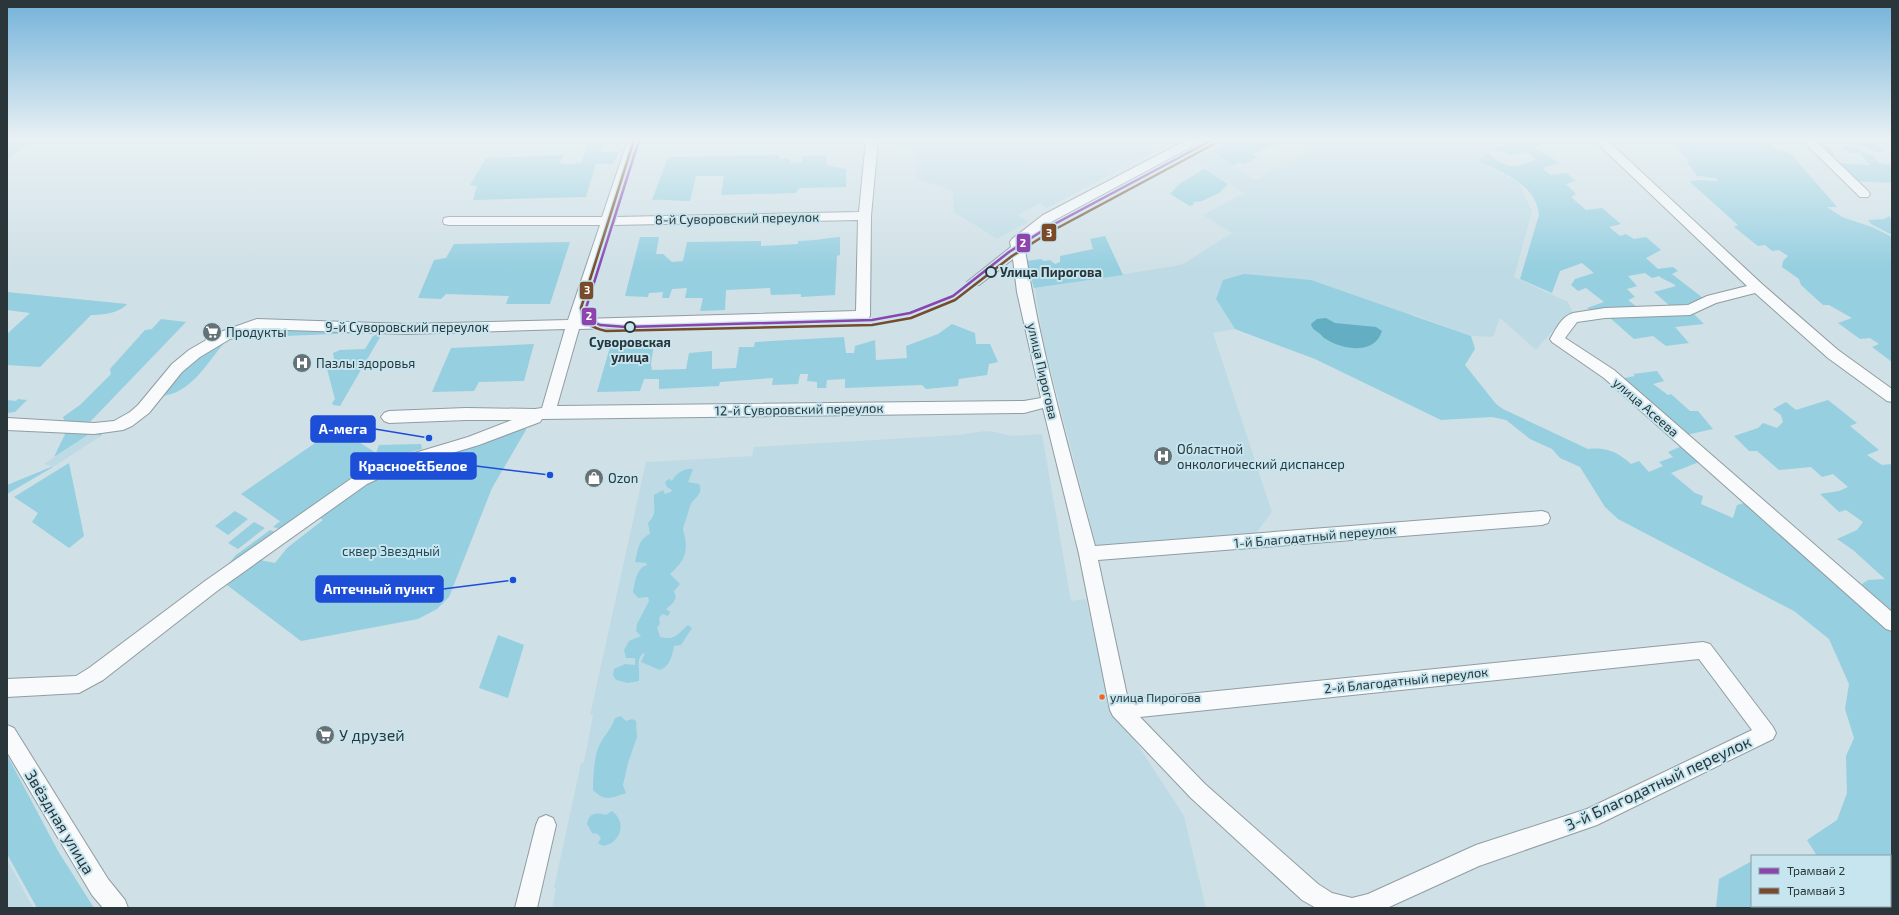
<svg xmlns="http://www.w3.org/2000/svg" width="1899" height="915" font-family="'Exo 2',sans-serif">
  <rect width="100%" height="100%" fill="#cfe0e6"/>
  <g fill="#bedbe5">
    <polygon points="898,140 1130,140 1151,152 1153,152 1047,208 1040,203 1018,215 1028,222 997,239 954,212 953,191 916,179 916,151 898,144"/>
    <polygon points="1300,140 1499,140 1503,144 1476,161 1519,182 1532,211 1514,277 1568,302 1573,313 1554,329 1536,350 1500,318 1493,337 1471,336 1414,315 1216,299 1235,329 1213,333 1272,512 1253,537 1097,549 1043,341 1035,288 1175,266 1183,264 1232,233 1203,215 1244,193 1190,160 1210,150 1255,180 1315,149"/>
    <polygon points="985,431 995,432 1012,436 1042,434 1071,601 1086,599 1108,696 1132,736 1184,816 1206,908 552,908 556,888 554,888 581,763 584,762 593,715 590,715 646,462 752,456 754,447 959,435"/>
    <polygon points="91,433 101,436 53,467 44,464"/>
    <polygon points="7,859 33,908 7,908"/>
  </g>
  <g fill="#96cfe0">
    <polygon points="17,140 33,140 7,159 7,148"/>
    <polygon points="1233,140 1283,140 1253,154 1258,157 1244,164 1240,162 1233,165 1213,151"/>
    <path d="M1500 140H1536L1541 145 1535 148 1560 163 1542 168 1551 175 1567 173 1575 181 1566 184 1576 194 1571 197 1586 210 1602 208 1621 224 1609 227 1620 236 1626 234 1634 239 1646 237 1661 250 1646 258 1658 269 1673 267 1678 271 1672 274 1703 298 1685 305 1670 306 1654 292 1676 286C1670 281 1665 281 1659 276L1652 278 1645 273 1628 276 1637 286 1627 289 1635 297 1628 300 1637 307 1633 309 1591 311 1587 308 1604 302 1586 288 1578 291 1571 285 1575 279 1594 273 1582 263 1560 271 1552 293 1520 279 1539 215C1536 184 1503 173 1478 161L1488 154C1506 168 1515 170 1536 159L1526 152 1509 155 1503 151 1498 152 1494 150 1505 144Z"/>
    <polygon points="1641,140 1767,141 1776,149 1791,154 1837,207 1827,207 1842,217 1872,227 1892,237 1892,362 1872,347 1879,344 1870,338 1860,339 1838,323 1852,318 1829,305 1823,305 1801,285 1799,279 1782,267 1783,261 1788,256 1779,250 1772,251 1765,245 1758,246 1734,227 1738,225 1691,183 1691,181 1699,180 1718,181 1716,178 1697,176 1687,162 1688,159 1673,143 1645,144"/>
    <path d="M1846 140H1892V146L1889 143 1876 144 1884 152H1874C1865 143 1854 148 1846 140Z"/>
    <polygon points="602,143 600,152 619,152 613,164 596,164 586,197 473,200 477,186 470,185 486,158 563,155 560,164 581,163 588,144"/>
    <polygon points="1819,146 1828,147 1835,155 1830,155 1837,163 1870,165 1860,153 1850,153 1843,147 1858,147 1866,154 1871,154 1879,163 1892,165 1892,183 1853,181"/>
    <path d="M778 155 780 159 789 158 790 163 802 162V156L826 155 827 165 846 169V187L799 188 796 193 721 195 724 176H696L690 201C677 201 665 199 652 200L668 157Z"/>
    <polygon points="1204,169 1228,184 1219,193 1202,201 1193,202 1194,204 1190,206 1170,194 1179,184"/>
    <polygon points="1889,216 1892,220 1892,235 1871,224 1868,220 1884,219"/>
    <polygon points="1105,236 1123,275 1034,288 1026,261 1041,259 1044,261 1050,260 1055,264 1060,262 1060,256 1093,249 1090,239"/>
    <path d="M640 237H659L656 254H663L672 262 683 261 687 242 761 241V246L798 244V241C812 241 826 238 840 237V255L837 256 835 295 801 297V294L771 295 770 288 726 290 725 310 700 311 703 298H685L687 288 672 289 669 298H662L663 292 649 293 648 297 625 296Z"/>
    <polygon points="570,242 550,304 506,304 509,296 446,294 441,299 418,298 434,260 446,258 454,244"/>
    <path d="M1244 274 1311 280 1471 336 1475 349 1465 365 1496 404 1503 409 1588 449C1607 447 1617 452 1631 464L1639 461 1649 472 1663 466 1659 462 1673 457 1668 452 1682 446 1699 462 1671 473 1695 493 1703 496 1701 504 1733 518 1737 505 1748 502 1892 631V908H1716L1719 879 1752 861V906H1890V856H1817L1807 840 1837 820 1847 793 1846 756 1854 738 1845 709 1849 684 1829 639 1794 611 1618 519 1605 507 1580 467 1560 458 1552 449 1530 439 1506 420 1492 417 1441 420 1315 359 1235 329 1216 299 1223 280Z"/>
    <path d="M7 292 127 304C120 313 102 315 91 315L40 367 7 365V334L30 313 7 310Z"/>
    <polygon points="1693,313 1704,324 1675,327 1689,343 1666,346 1653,336 1634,339 1610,318"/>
    <polygon points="161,319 186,322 89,423 70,422 64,420 63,417 80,405 111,374 110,369 145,330 152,329"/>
    <polygon points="952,324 975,333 976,344 990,344 998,362 989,364 987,375 959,379 958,386 926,389 922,385 845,388 845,379 827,380 826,388 817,388 817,382 807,381 808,374 800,374 798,384 772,385 773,378 720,382 719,386 659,389 659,379 644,379 640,391 597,392 610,347 654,344 651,364 652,370 686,369 689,353 712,351 712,369 736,368 739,347 754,347 755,342 844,337 846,353 854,353 855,346 875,340 876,360 907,358 906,346 938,334"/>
    <polygon points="249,329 344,330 360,333 284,336 284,334 249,333 239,336 239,333"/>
    <polygon points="383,332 340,406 333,405 332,403 335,399 327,369 335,364 333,353 340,350 365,349 373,336"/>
    <path d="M219 342 224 343C207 363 190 395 160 396L182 369Z"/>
    <polygon points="534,344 524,381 479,382 474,391 432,392 451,348"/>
    <polygon points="1657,371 1664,381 1653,384 1668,395 1671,394 1690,411 1698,411 1713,429 1686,435 1624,378 1635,376 1633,374"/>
    <polygon points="18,399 27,400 15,412 7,413 7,400 16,401"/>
    <polygon points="1828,400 1857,423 1850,426 1879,450 1867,455 1882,465 1892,464 1892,617 1864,590 1862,584 1868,580 1885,579 1853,550 1837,539 1857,530 1863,522 1846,510 1839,512 1820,494 1839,491 1848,487 1833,474 1822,477 1811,467 1779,470 1757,451 1749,451 1734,436 1758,428 1763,423 1777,428 1783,422 1781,415 1773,409 1786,402 1796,410"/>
    <polygon points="525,427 526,430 523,435 492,488 449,597 437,609 418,619 301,641 227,585 220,587 255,559 275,563 287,548 323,520 319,517 364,483 391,470"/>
    <polygon points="337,428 376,453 379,445 421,444 422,449 393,457 390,461 280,529 273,527 279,522 281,522 241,494"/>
    <polygon points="67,430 102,433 101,436 91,433 54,457"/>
    <polygon points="69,463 84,536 69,548 32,522 38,513 14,497"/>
    <polygon points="51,467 53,467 7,494 7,485"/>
    <path d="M689 469H693L688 482 699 484C703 492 697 497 692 502 690 504 686 521 684 525 682 530 684 532 685 537 688 555 683 562 670 574L680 584 674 591 676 597 673 603 666 609 670 612 668 616 662 614 659 618 660 624 657 627 660 637C676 641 678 633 688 625L692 628 681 645 674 646C672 656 670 666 660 670L641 662 645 653 642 654C636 661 640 672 639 681L628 683 616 680 613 675 614 669 625 664 635 665V658H626L624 650 629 641 641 636 636 631 637 624 649 601 648 597 638 598 633 592C635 583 636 568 647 565L646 563 635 562C638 551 638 539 650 534L648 523C658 513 653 507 654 495L663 490 665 494 671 492 672 490 667 487 665 483 667 480 670 479 672 481C676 474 681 470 689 469Z"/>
    <polygon points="235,511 248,519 228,535 215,526"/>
    <polygon points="254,522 265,528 238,549 228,543"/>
    <polygon points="270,530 280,534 219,575 236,555"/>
    <polygon points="498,635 524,645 508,698 479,688"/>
    <path d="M621 716 626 721 632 719 636 721 637 737 628 763 623 785 626 793C611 798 605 802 593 790 593 779 594 756 599 746 604 735 611 730 615 718Z"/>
    <polygon points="7,755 58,851 94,908 37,908 7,854"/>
    <path d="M612 811C622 818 624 832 614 841 611 844 606 845 603 846L598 843 601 838 598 834 592 833 587 824C589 813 596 812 606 815Z"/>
  </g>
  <path fill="#63aec2" d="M1326 318 1335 323 1376 327 1382 331C1375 355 1343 350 1326 339 1323 338 1322 335 1319 333 1315 330 1312 329 1311 324L1317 319Z"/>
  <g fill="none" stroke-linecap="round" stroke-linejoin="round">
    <g stroke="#909da2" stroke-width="2">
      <g id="minor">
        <path d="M628 140H640L615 217 859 212 866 140H878L871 216 870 316 868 319 863 321 579 329 557 406 1024 401 1041 398 1017 292 1013 259 979 285H969L967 282 1011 247 1010 242 1012 239 1043 215 1187 140H1202L1200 142 1053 221 1024 243C1039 346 1068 446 1095 546L1542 511 1548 513 1550 518 1548 523 1542 525 1098 560 1128 700 1703 642 1710 644 1773 727 1776 733 1773 739 1597 825 1479 866 1387 908H1316L1302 900 1191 798 1113 716 1110 710 1079 554 1043 408 1024 413 542 419 540 422 479 445 399 469 367 484 217 591 103 680 79 693 7 697V679L76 676 89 668 205 581 355 476 388 461 468 437 512 420H466L389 423 384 421 381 417 384 413 389 411 466 408 535 409 542 408 565 329 407 334 257 329 230 339 200 357 182 372 149 413 132 426 123 430 94 434 7 430V418L94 423 114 421 130 412 138 405 172 364 189 350 220 332 257 319 407 324 568 320 600 225H449L444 224 443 221 444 218 449 217H602ZM858 220 856 311 582 319 612 225ZM1699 659 1752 730 1587 809 1476 845 1368 894 1352 898 1332 893 1318 884 1205 784 1140 717Z"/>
        <path d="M1594 140H1607L1762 284 1838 350 1892 389V402L1887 401 1828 358 1755 293 1716 303 1690 315 1605 318 1577 322 1565 338 1614 370 1892 612V631L1886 629 1604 378 1552 342 1550 339C1556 329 1561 317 1573 313L1605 308 1688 305 1707 296 1747 286Z"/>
        <polygon points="1802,140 1815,140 1868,191 1870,194 1868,197 1860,197"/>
        <polygon points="7,725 14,728 108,879 125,900 128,908 103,908 92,895 7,752"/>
        <polygon points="546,815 553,818 556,825 537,908 515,908 536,825 539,818"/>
      </g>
    </g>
    <use href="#minor" fill="#f8fafb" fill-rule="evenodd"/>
    <g stroke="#c6e5ef" stroke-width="5">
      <polyline id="tram-1" points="639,140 586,308 590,320 600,325 626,327 872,320 910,313 953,296 1009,252 1047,228 1212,140"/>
    </g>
    <g stroke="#c6e5ef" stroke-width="5">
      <path id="tram-2" d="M634 140 581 308C583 323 592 328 606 331L872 325 911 318 955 300 1012 256 1050 232 1214 144"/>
    </g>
    <use href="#tram-1" stroke="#8e44ad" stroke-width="2.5"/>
    <use href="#tram-2" stroke="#7a4b2a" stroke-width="2.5"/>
  </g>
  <linearGradient id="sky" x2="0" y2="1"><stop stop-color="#73b2d9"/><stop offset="0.52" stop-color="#e9f1f4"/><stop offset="1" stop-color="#e9f1f4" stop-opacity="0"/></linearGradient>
  <rect width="1899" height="268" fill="url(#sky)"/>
  <defs>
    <g id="supermarket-disc" transform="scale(1)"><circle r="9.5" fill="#647276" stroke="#c6e5ef"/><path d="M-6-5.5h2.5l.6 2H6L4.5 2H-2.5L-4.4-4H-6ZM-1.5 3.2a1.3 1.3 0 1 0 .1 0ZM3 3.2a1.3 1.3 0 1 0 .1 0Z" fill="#fff"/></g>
    <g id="hospital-disc" transform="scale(1)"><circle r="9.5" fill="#647276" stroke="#c6e5ef"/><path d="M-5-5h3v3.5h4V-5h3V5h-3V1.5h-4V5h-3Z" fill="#fff"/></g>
    <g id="shop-disc" transform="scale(1)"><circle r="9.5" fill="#647276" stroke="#c6e5ef"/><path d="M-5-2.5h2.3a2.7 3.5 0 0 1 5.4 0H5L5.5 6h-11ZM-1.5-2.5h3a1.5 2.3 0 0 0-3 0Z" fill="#fff"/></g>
  </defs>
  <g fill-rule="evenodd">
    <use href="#supermarket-disc" x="212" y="332"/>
    <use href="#hospital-disc" x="302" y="363"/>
    <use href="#hospital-disc" x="1163" y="456"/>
    <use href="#shop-disc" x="594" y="478"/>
    <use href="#supermarket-disc" x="325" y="735"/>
  </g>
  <g fill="#c6e5ef" stroke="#2a363a" stroke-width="2">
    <circle cx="991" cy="272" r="5"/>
    <circle cx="630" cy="327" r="5"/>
  </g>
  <circle fill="#f26522" stroke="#c6e5ef" stroke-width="1.5" cx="1102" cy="697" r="3.5"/>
  <g text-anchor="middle" stroke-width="4" stroke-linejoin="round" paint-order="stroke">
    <g font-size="12" fill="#2a363a" stroke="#c6e5ef" text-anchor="start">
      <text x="1110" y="702">улица Пирогова</text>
    </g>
    <g font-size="13" fill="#2a363a" stroke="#c6e5ef">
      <text transform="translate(737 218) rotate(-1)" y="5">8-й Суворовский переулок</text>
      <text x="407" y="332">9-й Суворовский переулок</text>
      <text transform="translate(1043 371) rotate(77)" y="5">улица Пирогова</text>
      <text transform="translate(1646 407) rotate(41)" y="5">улица Асеева</text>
      <text transform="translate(799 409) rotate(-1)" y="5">12-й Суворовский переулок</text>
      <text transform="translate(1315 536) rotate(-5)" y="5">1-й Благодатный переулок</text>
      <text transform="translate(1406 680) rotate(-6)" y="5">2-й Благодатный переулок</text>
    </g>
    <g font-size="13" font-weight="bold" fill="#2a363a" stroke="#c6e5ef" text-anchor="start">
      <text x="1000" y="277">Улица Пирогова</text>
      <text x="630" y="347" text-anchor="middle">Суворовская<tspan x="630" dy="15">улица</tspan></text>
    </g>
    <g font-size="13" fill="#2a363a" stroke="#c6e5ef" text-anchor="start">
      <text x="226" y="337">Продукты</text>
      <text x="316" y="368">Пазлы здоровья</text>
      <text x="1177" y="454">Областной<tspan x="1177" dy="15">онкологический диспансер</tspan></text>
      <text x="608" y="483">Ozon</text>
    </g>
    <g font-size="13" fill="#1e4955" stroke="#c6e5ef">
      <text x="391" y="556">сквер Звездный</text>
    </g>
    <g font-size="16" fill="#2a363a" stroke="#c6e5ef" text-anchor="start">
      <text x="339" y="741">У друзей</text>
    </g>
    <g font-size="16" fill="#2a363a" stroke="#c6e5ef">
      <text transform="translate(1658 783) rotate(-25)" y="6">3-й Благодатный переулок</text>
      <text transform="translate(60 822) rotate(59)" y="6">Звёздная улица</text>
    </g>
  </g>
  <path fill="none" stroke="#1d4ed8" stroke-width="1.5" d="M429 438L375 429M550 475L476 466M513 580L443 589"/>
  <g fill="#1d4ed8" stroke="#c6e5ef" stroke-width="1.5">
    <circle cx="429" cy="438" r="4"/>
    <circle cx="550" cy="475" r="4"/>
    <circle cx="513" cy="580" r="4"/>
  </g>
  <g fill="#1d4ed8" stroke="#1d4ed8" stroke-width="1.5">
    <rect x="311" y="416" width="64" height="26" rx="4"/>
    <rect x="351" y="453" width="125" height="26" rx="4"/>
    <rect x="316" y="576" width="127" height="26" rx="4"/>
  </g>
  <g font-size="14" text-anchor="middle" font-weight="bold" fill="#fff">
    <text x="343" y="434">А-мега</text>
    <text x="413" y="471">Красное&amp;Белое</text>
    <text x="379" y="594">Аптечный пункт</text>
  </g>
  <g stroke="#c6e5ef" stroke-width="1.5">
    <rect x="1041" y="223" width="16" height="19" rx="4" fill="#7a4b2a"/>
    <rect x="1016" y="233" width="15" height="20" rx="4" fill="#8e44ad"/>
    <rect x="579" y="281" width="15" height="19" rx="4" fill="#7a4b2a"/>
    <rect x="581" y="307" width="16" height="19" rx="4" fill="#8e44ad"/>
  </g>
  <g font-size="11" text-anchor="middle" font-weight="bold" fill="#fff">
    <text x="1049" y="237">3</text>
    <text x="1023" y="247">2</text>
    <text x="587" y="294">3</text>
    <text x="589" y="320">2</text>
  </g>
  <rect width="1899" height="915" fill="none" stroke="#2a363a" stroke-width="16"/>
  <rect x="1751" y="855" width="140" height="52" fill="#c6e5ef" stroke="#889fa7"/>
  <rect x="1759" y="868" width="20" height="6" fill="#8e44ad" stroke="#889fa7"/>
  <text x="1787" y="875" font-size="12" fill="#2a363a">Трамвай 2</text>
  <rect x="1759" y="888" width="20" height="6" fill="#7a4b2a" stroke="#889fa7"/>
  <text x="1787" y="895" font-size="12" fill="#2a363a">Трамвай 3</text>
</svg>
